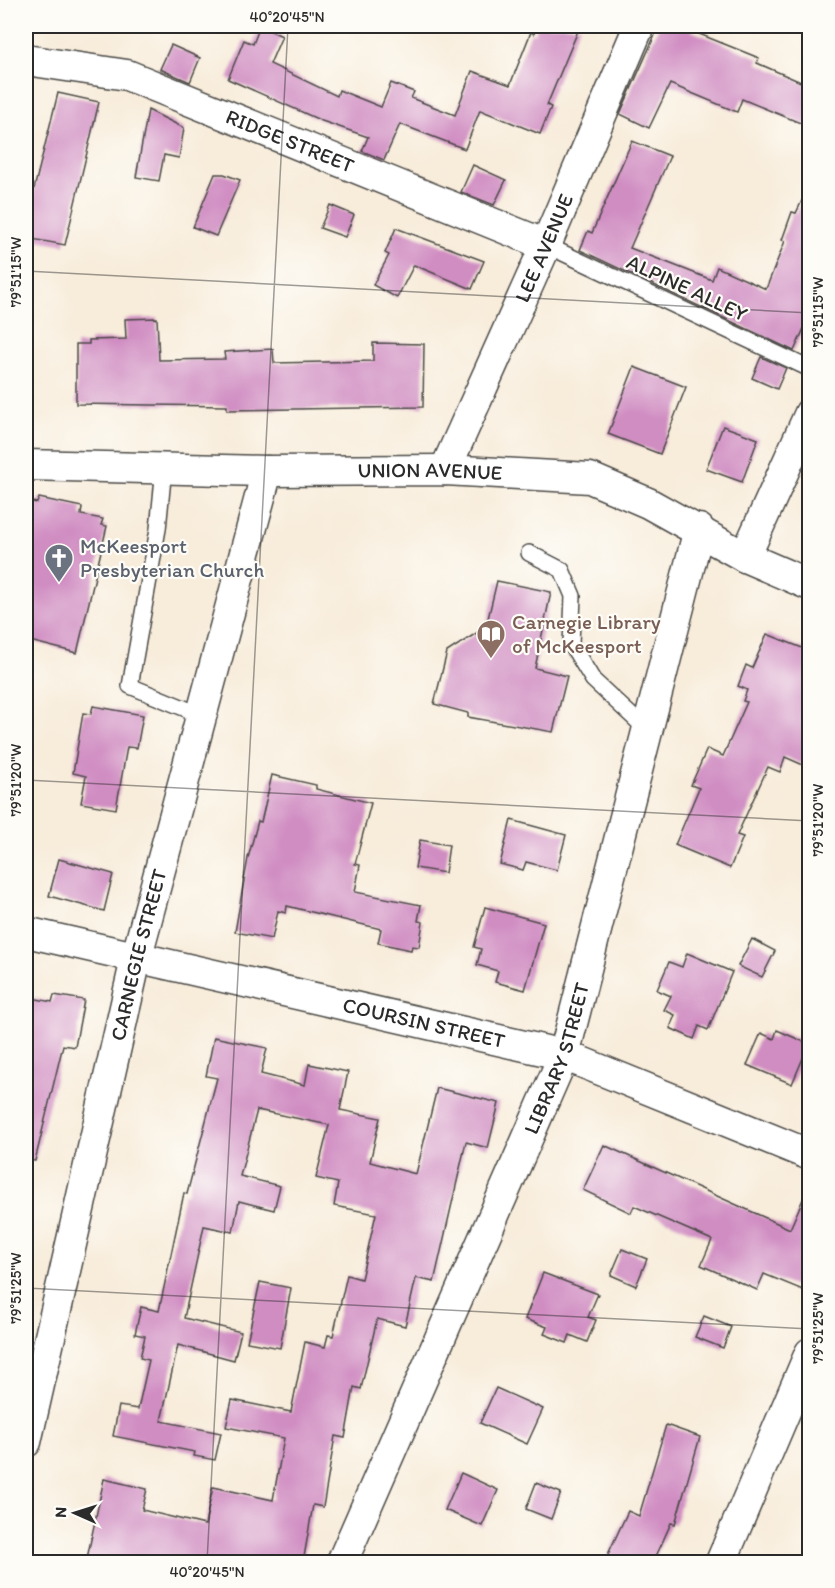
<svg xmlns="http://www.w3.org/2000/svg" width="835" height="1588" font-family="Itim,sans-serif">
  <rect width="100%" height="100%" fill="#fdfcf7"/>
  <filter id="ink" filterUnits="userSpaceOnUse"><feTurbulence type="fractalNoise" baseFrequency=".0167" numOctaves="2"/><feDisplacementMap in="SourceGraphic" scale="12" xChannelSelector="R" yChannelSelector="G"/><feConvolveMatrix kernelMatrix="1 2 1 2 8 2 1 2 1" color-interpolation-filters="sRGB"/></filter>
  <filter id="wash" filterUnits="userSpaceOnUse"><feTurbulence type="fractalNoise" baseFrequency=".008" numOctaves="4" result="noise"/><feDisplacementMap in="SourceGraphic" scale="24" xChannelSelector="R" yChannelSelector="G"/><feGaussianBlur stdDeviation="1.35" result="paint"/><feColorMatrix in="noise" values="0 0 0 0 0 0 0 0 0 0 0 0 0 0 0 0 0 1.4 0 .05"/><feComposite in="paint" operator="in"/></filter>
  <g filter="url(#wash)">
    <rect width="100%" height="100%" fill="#f8ecda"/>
    <g id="blocks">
      <g fill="#d08dc2">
        <polygon points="260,26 282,36 270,64 337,96 339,90 381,107 391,83 414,92 411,98 455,115 472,71 510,85 531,32 534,34 537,26 580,26 547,105 551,107 540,134 480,110 465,149 400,124 384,160 362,151 368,137 322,121 228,79 244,40 253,44"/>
        <polygon points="659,26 694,26 692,31 759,58 757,63 810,86 810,127 742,99 737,112 670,84 649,128 620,114"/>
        <polygon points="171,45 200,58 190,82 160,69"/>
        <polygon points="58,93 99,102 65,245 26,238 28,213"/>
        <polygon points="148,110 184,128 179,158 164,155 159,181 136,177"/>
        <polygon points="632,141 670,156 630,248 712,280 717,267 766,289 785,241 782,240 792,212 796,213 810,184 810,315 794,351 580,250 588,231 592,233"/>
        <polygon points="473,165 506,180 494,205 461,192"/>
        <polygon points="215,174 224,174 240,180 216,236 193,227"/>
        <polygon points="330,205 354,215 345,237 320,228"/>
        <polygon points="396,228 484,261 472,289 414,265 397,298 373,285 389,255 385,253"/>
        <polygon points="157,318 159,360 225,359 224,352 273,349 274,363 373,361 373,343 424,344 423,407 227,410 227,406 76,404 76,344 89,344 89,340 126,339 125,319"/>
        <polygon points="761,357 786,368 777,389 752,378"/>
        <polygon points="634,367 686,387 660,454 608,434"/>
        <polygon points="723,426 758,439 742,482 706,469"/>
        <polygon points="39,498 82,507 81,515 103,519 101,525 107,526 77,653 26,640 26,501 37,503"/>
        <polygon points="497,581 551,592 535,668 567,676 553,732 468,717 468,713 434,704 447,652 486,627"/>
        <polygon points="767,634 810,651 810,768 785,757 780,772 768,767 737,835 743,837 730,868 675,845 699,788 691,785 707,749 723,756 747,702 743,701 747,690 738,686 746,665 752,668"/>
        <polygon points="93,706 143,715 137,748 127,747 116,809 81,803 86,776 73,773 83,713 91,714"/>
        <polygon points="272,775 316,785 316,789 371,803 355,864 360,865 355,892 421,905 418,921 423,922 419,947 412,946 411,950 378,943 381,929 287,906 286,913 278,911 272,939 235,932 248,858 258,821 261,822"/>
        <polygon points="511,820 566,835 557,870 526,862 523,870 500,864"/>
        <polygon points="420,840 449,845 445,873 415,868"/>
        <polygon points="59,859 113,874 104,911 49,896"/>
        <polygon points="485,907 544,923 525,990 495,982 498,971 477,965 481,949 474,947"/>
        <polygon points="752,939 775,951 762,977 738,966"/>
        <polygon points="687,953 732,972 708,1030 699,1026 694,1039 670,1028 675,1015 664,1010 671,996 657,990 669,962 682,967"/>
        <polygon points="54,995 84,1000 75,1047 63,1045 35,1161 26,1160 26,997 52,1002"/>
        <polygon points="777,1030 809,1044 792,1084 747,1065 761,1033 774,1039"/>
        <polygon points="214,1037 267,1048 261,1074 305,1085 309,1064 348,1072 340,1110 380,1118 370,1162 416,1174 437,1088 499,1103 488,1148 466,1142 434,1282 416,1278 405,1326 377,1319 361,1389 354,1387 345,1438 335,1436 323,1507 313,1505 303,1563 86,1563 104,1479 147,1489 142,1510 205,1525 213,1487 273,1500 284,1438 226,1427 232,1400 291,1412 305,1342 325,1347 328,1335 333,1336 347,1275 361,1279 376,1214 334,1206 338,1183 316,1178 329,1125 257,1110 240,1176 280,1186 274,1210 239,1201 233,1232 204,1226 184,1318 241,1332 234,1360 178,1345 161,1421 221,1433 215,1460 194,1456 195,1452 113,1436 119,1406 138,1409 149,1360 140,1358 145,1336 135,1334 141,1307 159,1311 184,1193 187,1194 217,1078 206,1076"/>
        <polygon points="604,1145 790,1229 810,1183 810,1293 764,1274 757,1290 701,1265 712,1240 634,1206 631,1213 583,1190"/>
        <polygon points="622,1249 647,1259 636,1286 611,1275"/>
        <polygon points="543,1273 598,1294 588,1317 596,1320 587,1342 570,1335 567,1343 544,1334 547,1327 525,1319"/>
        <polygon points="260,1282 291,1288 280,1348 247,1342"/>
        <polygon points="704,1316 731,1327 723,1348 695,1337"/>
        <polygon points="496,1388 543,1409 527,1444 480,1423"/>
        <polygon points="666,1425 700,1437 675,1524 671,1523 653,1563 604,1563 628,1511 639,1516"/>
        <polygon points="461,1473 498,1490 482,1526 445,1510"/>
        <polygon points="536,1483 561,1493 551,1519 526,1509"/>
      </g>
    </g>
  </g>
  <g filter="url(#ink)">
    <use href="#blocks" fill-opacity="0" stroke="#4a4845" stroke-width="1.5"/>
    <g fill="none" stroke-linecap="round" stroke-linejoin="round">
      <g stroke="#4a4845" stroke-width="18">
        <g id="service">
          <polyline points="546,245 810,369"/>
          <polyline points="164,468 158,529 130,686 201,715"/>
          <polyline points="529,553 562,570 573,596 571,644 593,680 647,730"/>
        </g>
      </g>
      <g stroke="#4a4845" stroke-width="33">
        <g id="minor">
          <path id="s1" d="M26 60 127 75 546 245"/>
          <path id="s2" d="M26 465 267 471 445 470 590 478 648 503 745 557 810 585"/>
          <path id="s3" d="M445 470 546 245 639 26"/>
          <polyline points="745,557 810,413"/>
          <path id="s4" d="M26 932 564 1055 810 1155"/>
          <path id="s5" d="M26 1442 136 959 267 471"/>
          <path id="s6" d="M342 1562 564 1055 699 529"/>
          <polyline points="721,1562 810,1353"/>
        </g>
      </g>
      <use href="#service" stroke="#fff" stroke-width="15"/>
      <use href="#minor" stroke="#fff" stroke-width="30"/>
    </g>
  </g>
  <path fill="none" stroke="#2b2b2b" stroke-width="1.5" stroke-opacity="0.45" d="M26 271 810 313M26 780 810 821M26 1288 810 1329M207 1562 288 26"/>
  <defs>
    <g id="church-pin" transform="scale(1.5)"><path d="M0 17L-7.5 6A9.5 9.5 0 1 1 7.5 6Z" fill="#6b7280" stroke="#fdfcf7"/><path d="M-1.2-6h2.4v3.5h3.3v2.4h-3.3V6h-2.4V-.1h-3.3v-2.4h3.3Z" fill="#fff"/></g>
    <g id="library-pin" transform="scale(1.5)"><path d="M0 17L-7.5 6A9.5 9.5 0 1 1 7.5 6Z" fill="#8d6e63" stroke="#fdfcf7"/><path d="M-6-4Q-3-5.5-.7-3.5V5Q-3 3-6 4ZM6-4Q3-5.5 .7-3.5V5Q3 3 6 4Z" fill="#fff"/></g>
  </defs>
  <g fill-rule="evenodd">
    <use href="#church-pin" x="59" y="558"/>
    <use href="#library-pin" x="491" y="634"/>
  </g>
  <g text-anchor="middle" stroke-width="4.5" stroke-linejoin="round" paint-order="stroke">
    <g font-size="21" fill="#2b2b2b" stroke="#fdfcf7">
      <text dy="7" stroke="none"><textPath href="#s1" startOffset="278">RIDGE STREET</textPath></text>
      <text dy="7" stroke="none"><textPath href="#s3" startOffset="243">LEE AVENUE</textPath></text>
      <text transform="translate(687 288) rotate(25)" y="7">ALPINE ALLEY</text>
      <text dy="7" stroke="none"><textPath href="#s2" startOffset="404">UNION AVENUE</textPath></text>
      <text dy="7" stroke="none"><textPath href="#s5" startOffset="500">CARNEGIE STREET</textPath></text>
      <text dy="7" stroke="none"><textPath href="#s4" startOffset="408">COURSIN STREET</textPath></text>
      <text dy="7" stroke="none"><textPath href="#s6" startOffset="548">LIBRARY STREET</textPath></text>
    </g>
    <g font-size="21" fill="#5b616d" stroke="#fdfcf7" text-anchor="start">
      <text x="80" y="553">McKeesport<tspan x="80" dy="24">Presbyterian Church</tspan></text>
    </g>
    <g font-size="21" fill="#785e54" stroke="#fdfcf7" text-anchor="start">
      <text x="512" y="629">Carnegie Library<tspan x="512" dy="24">of McKeesport</tspan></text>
    </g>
  </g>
  <rect width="835" height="1588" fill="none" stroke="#fdfcf7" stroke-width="66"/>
  <g transform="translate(75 1513) rotate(273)" stroke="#fdfcf7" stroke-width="4.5" paint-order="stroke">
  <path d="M0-4.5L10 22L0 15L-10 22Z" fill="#2b2b2b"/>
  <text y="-9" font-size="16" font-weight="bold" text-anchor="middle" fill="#2b2b2b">N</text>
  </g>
  <rect x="33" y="33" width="769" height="1522" fill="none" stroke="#2b2b2b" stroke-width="2"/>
  <g font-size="15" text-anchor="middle" fill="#2b2b2b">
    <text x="287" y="22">40°20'45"N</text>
    <text transform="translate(16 272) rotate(-90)" y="5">79°51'15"W</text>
    <text transform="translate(818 312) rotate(-90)" y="5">79°51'15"W</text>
    <text transform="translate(16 780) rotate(-90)" y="5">79°51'20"W</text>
    <text transform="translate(818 820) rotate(-90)" y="5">79°51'20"W</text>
    <text transform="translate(16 1288) rotate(-90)" y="5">79°51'25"W</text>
    <text transform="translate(818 1328) rotate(-90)" y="5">79°51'25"W</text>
    <text x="207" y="1577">40°20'45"N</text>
  </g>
</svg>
